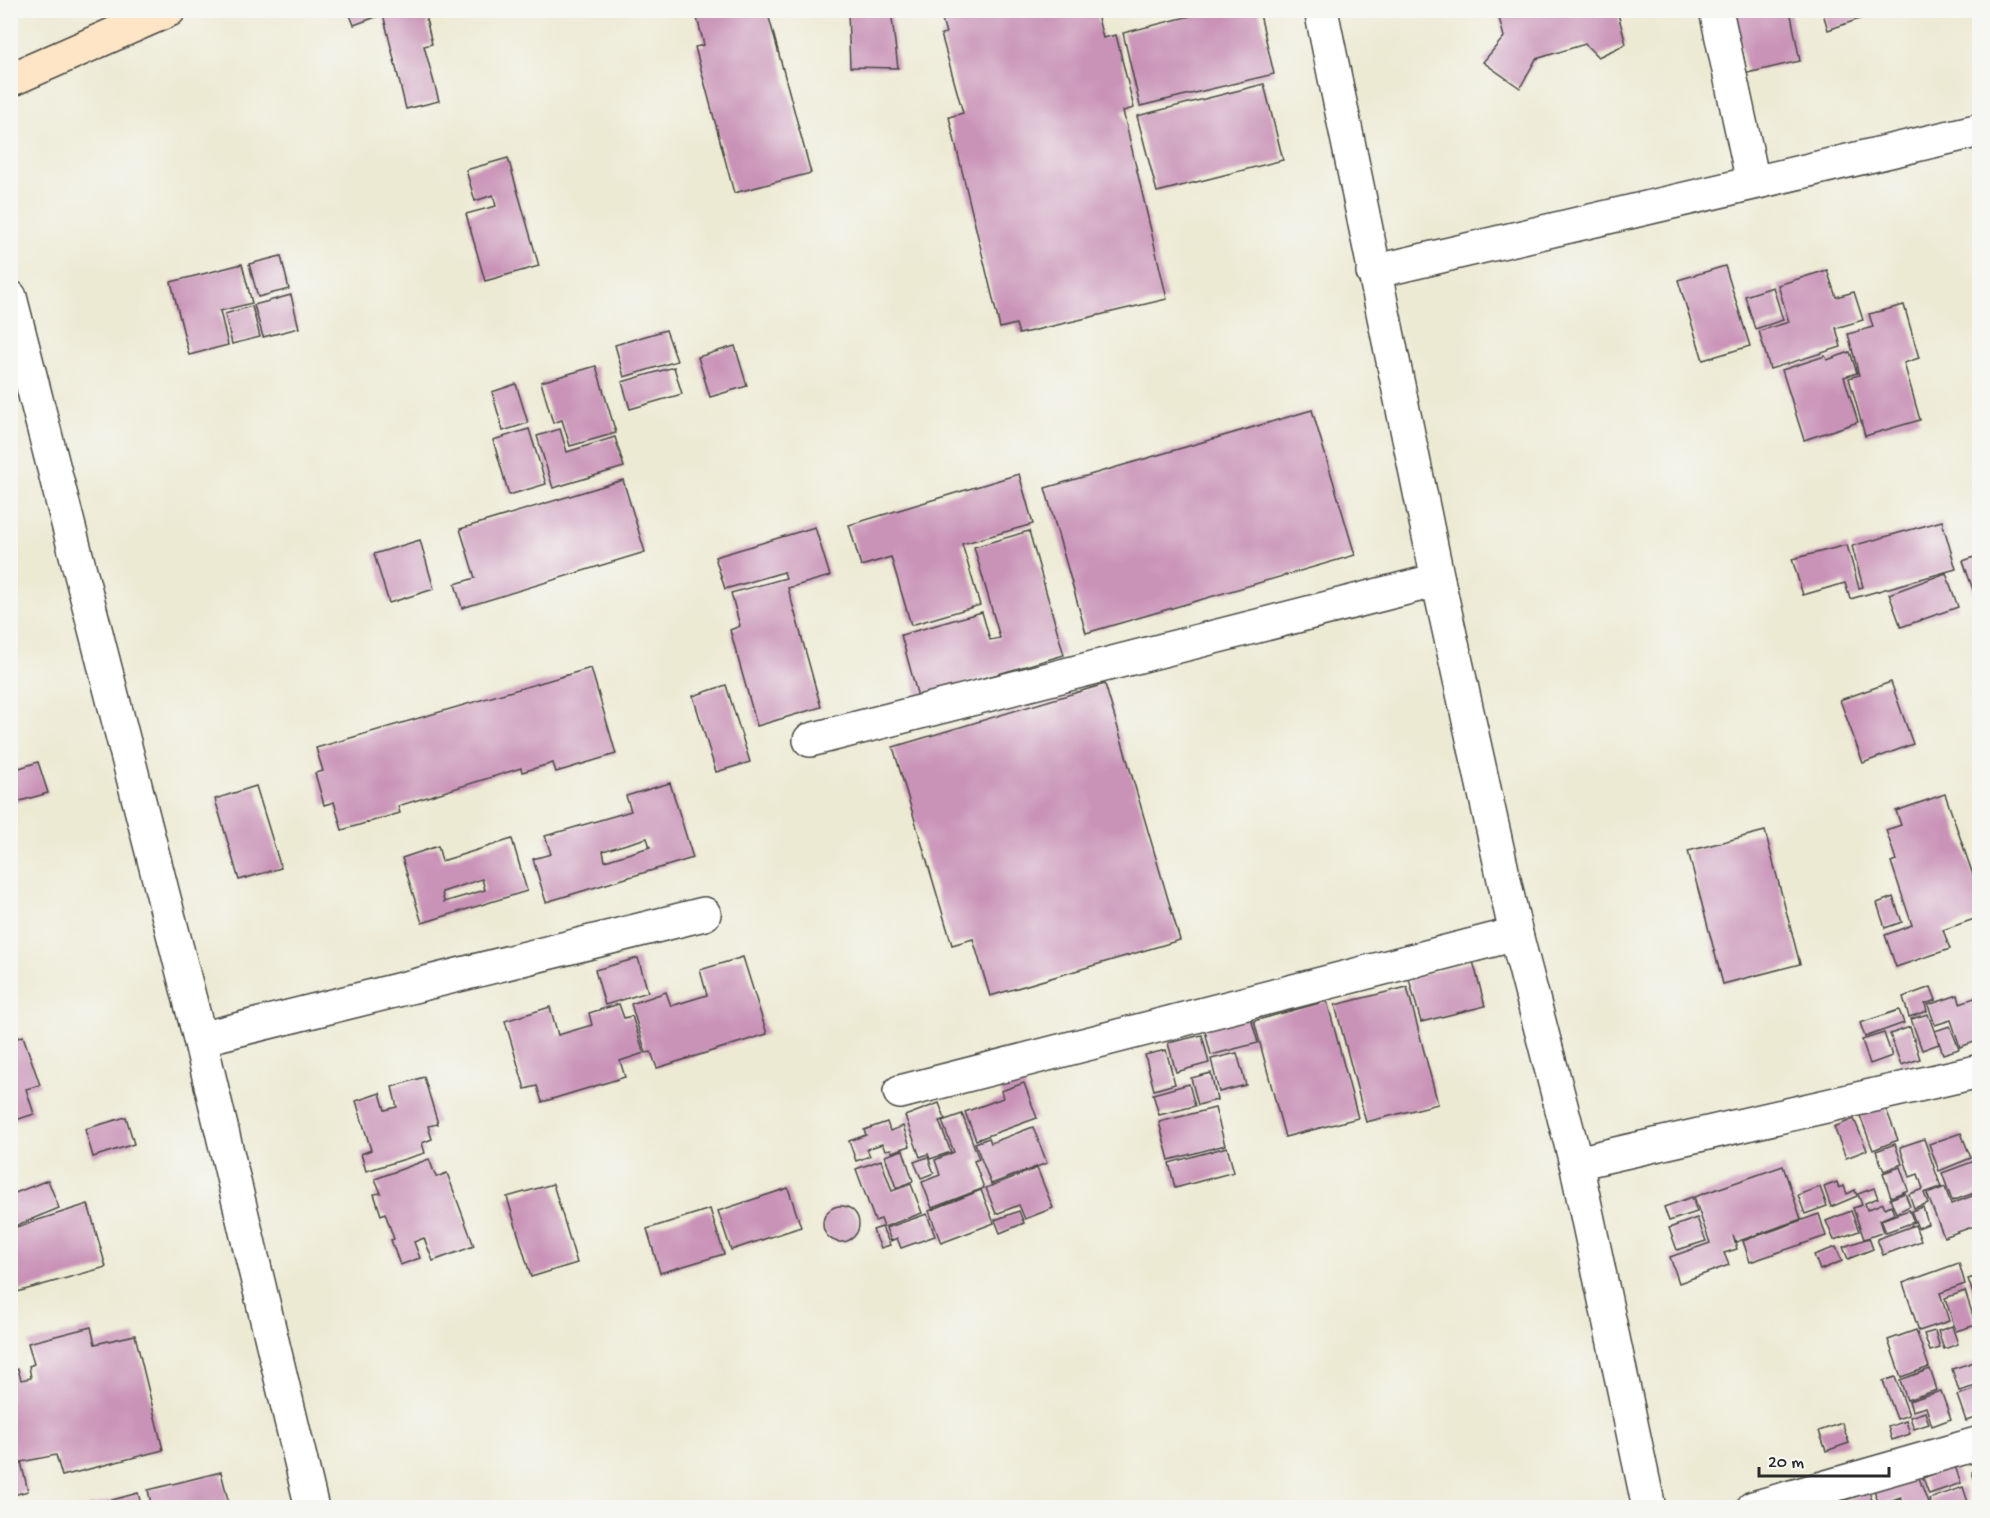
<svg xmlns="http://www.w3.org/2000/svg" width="1990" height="1518" font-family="'Gochi Hand',sans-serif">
  <rect width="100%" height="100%" fill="#f6f6f2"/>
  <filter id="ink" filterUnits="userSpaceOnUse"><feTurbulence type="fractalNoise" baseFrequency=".0167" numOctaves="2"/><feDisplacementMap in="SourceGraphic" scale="12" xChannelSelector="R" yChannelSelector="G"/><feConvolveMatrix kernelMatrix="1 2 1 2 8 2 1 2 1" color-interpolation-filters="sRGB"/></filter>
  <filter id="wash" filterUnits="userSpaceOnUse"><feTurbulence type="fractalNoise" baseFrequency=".008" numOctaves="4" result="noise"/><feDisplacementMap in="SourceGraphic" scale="24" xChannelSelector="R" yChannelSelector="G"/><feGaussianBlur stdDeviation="1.35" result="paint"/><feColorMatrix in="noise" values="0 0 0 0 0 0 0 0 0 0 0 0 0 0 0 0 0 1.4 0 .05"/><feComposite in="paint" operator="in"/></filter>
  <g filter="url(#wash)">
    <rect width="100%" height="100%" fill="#edead4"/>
    <g id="blocks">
      <g fill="#c993b7" fill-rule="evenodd">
        <polygon points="348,10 379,10 381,15 354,25"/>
        <polygon points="382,10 424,10 432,44 424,46 439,101 406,109"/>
        <polygon points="695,10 767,10 811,173 734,193 695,47 704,45"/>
        <polygon points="848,10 891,10 898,68 850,67"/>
        <polygon points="939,10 1096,10 1103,38 1116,35 1134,108 1123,111 1167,299 1019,334 1016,324 1000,328 949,117 963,113 941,34 946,33"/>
        <polygon points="1214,10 1259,10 1274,74 1140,106 1123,33"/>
        <polygon points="1497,10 1617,10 1626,44 1598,57 1585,44 1536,59 1520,88 1483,62 1504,37"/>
        <polygon points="1733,10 1790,10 1800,61 1747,73"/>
        <polygon points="1822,10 1882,10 1882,11 1828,30"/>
        <polygon points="1264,84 1283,160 1157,192 1137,116"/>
        <polygon points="508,158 539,266 485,281 466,214 496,206 493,195 475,201 466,170"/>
        <polygon points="281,256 289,289 258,297 249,264"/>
        <polygon points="242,264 252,303 220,311 228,345 189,355 171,282"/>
        <polygon points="1725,266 1750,346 1703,360 1678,280"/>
        <polygon points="1827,270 1836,297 1854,292 1863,320 1836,328 1841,347 1770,369 1759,331 1789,322 1778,285"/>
        <polygon points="1773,287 1783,320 1755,329 1745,296"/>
        <polygon points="291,295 299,328 263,337 254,305"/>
        <polygon points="1904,305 1919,358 1904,363 1920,420 1865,436 1849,378 1859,375 1848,334 1873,327 1869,314"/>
        <polygon points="252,306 260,337 232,344 225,314"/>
        <polygon points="666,330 677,361 624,377 615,345"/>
        <polygon points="735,346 747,386 710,397 698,357"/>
        <polygon points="1850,352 1857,373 1844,377 1858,422 1804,440 1782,370 1825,356 1827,360"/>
        <polygon points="596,366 616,433 570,446 562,420 553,423 541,382"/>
        <polygon points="674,367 682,394 630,409 622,382"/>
        <polygon points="516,384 528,423 503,431 492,392"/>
        <polygon points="1312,410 1355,555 1086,633 1045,488"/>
        <polygon points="529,429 546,484 509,495 493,440"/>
        <polygon points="560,429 567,452 615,437 624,467 553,488 537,436"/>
        <polygon points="1019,474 1033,524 962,544 980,605 911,625 891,557 861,566 849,525"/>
        <polygon points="623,480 645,552 462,608 455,584 475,578 460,529"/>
        <polygon points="1942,521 1956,569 1850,599 1845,583 1803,595 1792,559 1847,545 1859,588 1863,587 1852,546"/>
        <polygon points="815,527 830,576 788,588 821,707 757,726 730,630 740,626 731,593 786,578 784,572 725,589 715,557"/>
        <polygon points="1029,531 1064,655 918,697 901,635 982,612 990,640 1000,638 974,547"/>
        <polygon points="420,540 434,589 389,603 374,554"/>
        <polygon points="1980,555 1980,607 1979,607 1963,561"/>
        <polygon points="1946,573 1958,607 1901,627 1889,594"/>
        <polygon points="591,668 616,754 556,772 553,763 522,772 521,768 398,806 400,813 342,830 334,802 324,805 315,773 323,771 316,748"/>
        <polygon points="1891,682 1913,744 1863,763 1840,700"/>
        <polygon points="1105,684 1180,940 990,996 973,939 952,945 893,747"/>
        <polygon points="726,685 750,762 716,772 693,696"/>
        <polygon points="38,762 48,793 10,804 10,771"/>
        <path d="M670 783 693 858 546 902 533 859 551 854 545 836 631 811 626 796ZM647 838 650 847 605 861 603 851Z"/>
        <polygon points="256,786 281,868 239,880 215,799"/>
        <polygon points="1945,794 1980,895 1980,917 1943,930 1950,949 1896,967 1885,935 1912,925 1891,862 1896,860 1886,830 1901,825 1896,811"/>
        <polygon points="1765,831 1800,964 1723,984 1688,851"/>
        <path d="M512 839 527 891 422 923 402 858 438 846 442 861ZM482 879 485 890 444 902 442 892Z"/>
        <polygon points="1893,897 1902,922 1885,928 1877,903"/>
        <polygon points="743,957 767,1034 657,1068 651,1052 646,1053 631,1004 666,992 671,1006 707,995 700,970"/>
        <polygon points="638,958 648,992 605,1005 595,970"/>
        <polygon points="1473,961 1485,1006 1421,1022 1409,979"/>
        <polygon points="1407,987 1438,1104 1366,1122 1335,1005"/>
        <polygon points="1931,987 1936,1000 1925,1004 1927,1011 1909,1017 1903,997"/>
        <polygon points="1958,995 1960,1003 1980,996 1980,1040 1960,1047 1951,1020 1935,1025 1928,1005"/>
        <polygon points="1327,1001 1358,1118 1285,1137 1254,1021"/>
        <polygon points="619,1004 624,1018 632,1016 644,1053 620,1061 625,1077 542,1102 537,1086 525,1089 505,1021 550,1007 558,1035 592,1025 589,1013"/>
        <polygon points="1899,1010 1904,1023 1865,1037 1860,1023"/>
        <polygon points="1928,1014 1939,1044 1922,1050 1911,1019"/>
        <polygon points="1250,1015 1258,1043 1211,1055 1204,1027"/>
        <polygon points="1950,1026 1959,1049 1943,1054 1935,1031"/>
        <polygon points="1910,1027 1920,1059 1901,1065 1890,1034"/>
        <polygon points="1884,1033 1892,1056 1870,1064 1862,1040"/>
        <polygon points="1202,1035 1209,1063 1176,1072 1168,1043"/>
        <polygon points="23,1036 40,1085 26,1089 34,1114 10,1122 10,1041"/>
        <polygon points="1166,1050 1175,1084 1154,1090 1145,1055"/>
        <polygon points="1237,1053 1246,1085 1219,1092 1211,1059"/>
        <polygon points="1211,1073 1217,1100 1198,1105 1191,1078"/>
        <polygon points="424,1077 438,1124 428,1126 432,1139 422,1143 425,1153 366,1171 361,1154 371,1150 356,1101 380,1093 385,1110 397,1107 392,1087"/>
        <polygon points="1024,1083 1037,1118 976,1140 965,1112 1003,1098 1001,1091"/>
        <polygon points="1189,1084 1195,1106 1159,1115 1153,1094"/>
        <polygon points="939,1103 945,1119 939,1121 951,1152 930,1159 928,1154 920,1157 905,1116"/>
        <polygon points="1885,1106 1898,1140 1873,1150 1860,1116"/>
        <polygon points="1215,1108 1225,1145 1169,1160 1159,1122"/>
        <polygon points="962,1114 979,1159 974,1161 984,1188 932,1208 922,1182 940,1175 935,1160 954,1152 942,1121"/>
        <polygon points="126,1117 134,1144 93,1157 85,1129"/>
        <polygon points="1854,1119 1867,1150 1846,1158 1834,1127"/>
        <polygon points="887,1122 890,1131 903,1126 910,1146 892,1152 891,1149 885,1150 882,1144 867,1149 870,1156 856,1161 849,1141 866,1135 864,1130"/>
        <polygon points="1033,1127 1047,1163 991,1184 975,1143 989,1138 991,1143"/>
        <polygon points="1961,1133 1971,1158 1939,1171 1929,1144"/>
        <polygon points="1924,1139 1941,1187 1924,1193 1928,1203 1914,1208 1909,1194 1923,1189 1918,1174 1910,1177 1900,1147"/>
        <polygon points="1895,1144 1902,1164 1884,1171 1876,1151"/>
        <polygon points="1227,1147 1234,1172 1175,1188 1169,1163"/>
        <polygon points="903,1150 913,1181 896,1188 885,1156"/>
        <polygon points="928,1157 934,1173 921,1178 914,1162"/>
        <polygon points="429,1159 436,1177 447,1173 474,1246 433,1261 424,1238 414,1242 420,1258 400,1265 391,1240 394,1239 385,1213 381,1215 374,1194 381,1193 375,1179"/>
        <polygon points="1980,1159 1980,1191 1952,1201 1942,1173"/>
        <polygon points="881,1160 892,1191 911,1184 922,1213 884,1227 881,1219 875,1221 856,1169"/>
        <polygon points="1783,1166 1801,1219 1736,1242 1733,1235 1737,1249 1724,1253 1729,1265 1679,1283 1670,1257 1710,1243 1694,1197"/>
        <polygon points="1900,1167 1908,1190 1891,1197 1883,1173"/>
        <polygon points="1037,1168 1053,1208 1025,1219 1019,1205 996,1214 986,1188"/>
        <polygon points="48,1180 59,1208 10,1228 10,1195"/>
        <polygon points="1837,1182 1839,1188 1844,1186 1847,1194 1855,1190 1857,1196 1831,1207 1824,1187"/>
        <polygon points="553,1184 577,1263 531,1277 507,1197"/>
        <polygon points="1820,1187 1827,1206 1805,1214 1798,1195"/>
        <polygon points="1945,1187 1951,1204 1980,1193 1980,1224 1944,1237 1927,1194"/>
        <polygon points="788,1188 801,1227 731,1250 718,1211"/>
        <polygon points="1874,1188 1878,1198 1865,1203 1867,1210 1883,1203 1885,1208 1891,1205 1894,1214 1880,1220 1884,1232 1864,1239 1853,1208 1862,1205 1858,1194"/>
        <polygon points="981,1190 994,1223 941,1243 929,1211"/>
        <polygon points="1905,1193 1910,1206 1896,1213 1890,1199"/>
        <polygon points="1692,1197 1697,1212 1669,1221 1664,1207"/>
        <polygon points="88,1204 106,1267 10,1294 10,1229"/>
        <circle cx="841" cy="1224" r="18"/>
        <polygon points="1923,1207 1928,1224 1918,1228 1911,1211"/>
        <polygon points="710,1209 724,1254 660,1273 647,1229"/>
        <polygon points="1909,1210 1914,1222 1886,1232 1881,1220"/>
        <polygon points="1019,1211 1024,1223 1000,1233 995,1220"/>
        <polygon points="1851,1211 1859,1231 1834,1240 1826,1221"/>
        <polygon points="927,1214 935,1236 901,1248 897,1238 891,1241 886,1228"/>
        <polygon points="1819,1214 1826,1236 1750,1262 1743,1241"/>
        <polygon points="1697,1218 1706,1241 1677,1250 1669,1228"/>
        <polygon points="1915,1225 1921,1241 1883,1255 1877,1239"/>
        <polygon points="882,1227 890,1245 881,1248 873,1230"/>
        <polygon points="1869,1238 1873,1249 1848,1259 1843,1247"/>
        <polygon points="1836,1247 1842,1261 1820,1270 1814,1255"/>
        <polygon points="1959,1263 1965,1284 1940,1293 1949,1321 1919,1331 1903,1283"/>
        <polygon points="1980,1275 1980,1311 1979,1311 1968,1279"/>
        <polygon points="1965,1291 1976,1325 1956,1331 1945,1298"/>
        <polygon points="1952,1326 1958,1344 1944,1349 1938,1331"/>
        <polygon points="91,1327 95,1344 135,1335 163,1450 62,1476 56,1455 21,1462 28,1491 10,1496 10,1370 18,1369 21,1380 31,1378 29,1366 34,1364 28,1343"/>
        <polygon points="1916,1330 1929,1367 1901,1377 1888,1340"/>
        <polygon points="1935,1331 1940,1348 1930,1351 1924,1334"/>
        <polygon points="1980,1360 1980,1385 1959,1391 1952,1369"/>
        <polygon points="1930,1369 1937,1390 1907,1400 1900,1380"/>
        <polygon points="1895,1377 1909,1415 1897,1419 1883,1381"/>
        <polygon points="1980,1388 1980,1417 1966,1421 1957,1395"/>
        <polygon points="1941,1391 1951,1419 1932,1426 1926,1407 1912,1411 1909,1401"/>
        <polygon points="1925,1412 1929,1424 1914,1429 1910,1417"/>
        <polygon points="1906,1421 1910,1434 1892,1440 1888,1427"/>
        <polygon points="1842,1423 1849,1443 1826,1451 1819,1431"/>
        <polygon points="1955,1466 1961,1483 1929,1494 1923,1478"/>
        <polygon points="1980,1469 1980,1493 1979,1493 1972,1472"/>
        <polygon points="221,1472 230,1508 152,1508 148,1490"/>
        <polygon points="1918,1475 1930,1508 1905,1508 1901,1497 1879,1505 1874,1490"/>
        <polygon points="1963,1487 1970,1508 1932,1508 1929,1499"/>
        <polygon points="1869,1492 1875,1508 1825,1508 1825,1507"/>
        <polygon points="138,1493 142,1508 86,1508 86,1507"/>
        <polygon points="1900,1499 1903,1508 1877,1508 1877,1507"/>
      </g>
    </g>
  </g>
  <g filter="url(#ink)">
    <use href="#blocks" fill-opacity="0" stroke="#484844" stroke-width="1.5"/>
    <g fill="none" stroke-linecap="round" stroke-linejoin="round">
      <g stroke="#484844" stroke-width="36">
        <g id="minor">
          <polyline points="1716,10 1753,182"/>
          <polyline points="810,740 1438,580"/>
          <polyline points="200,1039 704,914"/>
          <polyline points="900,1092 1516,934"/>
          <polyline points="1576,1163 1980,1071"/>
          <polyline points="1753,1508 1980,1443"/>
        </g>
      </g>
      <g stroke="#484844" stroke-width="36">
        <g id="tertiary">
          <polyline points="1321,10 1438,580 1516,934 1576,1163 1649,1508"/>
          <polyline points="1373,272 1980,130"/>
          <polyline points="10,297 200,1039 312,1508"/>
        </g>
      </g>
      <g stroke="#484844" stroke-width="36">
        <polyline id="secondary" points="10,80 169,10"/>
      </g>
      <use href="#minor" stroke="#fff" stroke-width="33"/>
      <use href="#tertiary" stroke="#fff" stroke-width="33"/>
      <use href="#secondary" stroke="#fee5c5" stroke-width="33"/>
    </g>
  </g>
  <rect width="1990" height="1518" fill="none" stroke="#f6f6f2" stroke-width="36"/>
  <path d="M1759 1467v9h130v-9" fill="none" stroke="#2b2b2b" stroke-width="3"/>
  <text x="1768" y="1467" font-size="18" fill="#2b2b2b" stroke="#f6f6f2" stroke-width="4.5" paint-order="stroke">20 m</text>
</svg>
